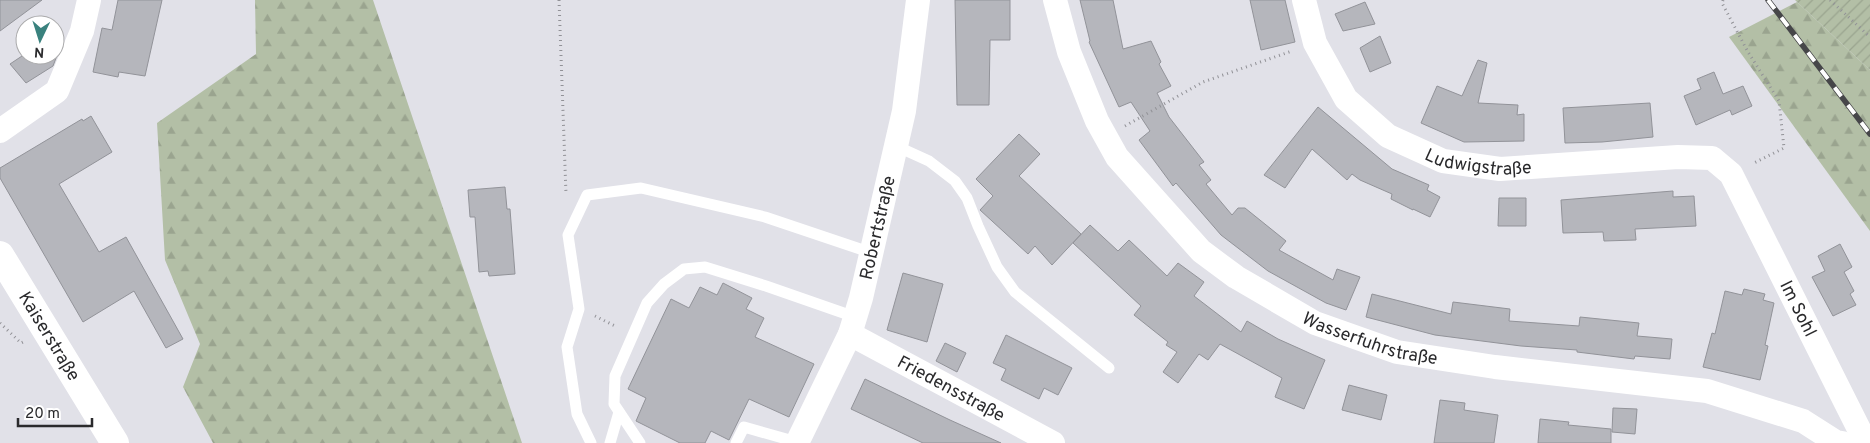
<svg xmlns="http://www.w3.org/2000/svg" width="1870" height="443" font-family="Overpass,sans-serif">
  <defs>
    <pattern id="forest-firs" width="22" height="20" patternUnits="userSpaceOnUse" patternTransform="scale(1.25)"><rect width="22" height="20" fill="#b3bfa6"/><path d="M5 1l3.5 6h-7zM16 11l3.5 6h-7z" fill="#9aa48f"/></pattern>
    <pattern id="garden-furrows" width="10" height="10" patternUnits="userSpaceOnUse" patternTransform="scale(1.25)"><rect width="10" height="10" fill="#b3bfa6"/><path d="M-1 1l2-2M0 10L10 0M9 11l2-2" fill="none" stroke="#9aa48f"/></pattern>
  </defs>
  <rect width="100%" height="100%" fill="#e1e1e8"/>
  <g fill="url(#forest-firs)">
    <polygon points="255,0 373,0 522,443 213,443 183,387 200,344 165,260 157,123 256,54"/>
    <polygon points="1797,2 1870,70 1870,231 1729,37"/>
  </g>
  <polygon fill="url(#garden-furrows)" points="1795,0 1870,0 1870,70 1797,2"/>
  <g fill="#b5b6bc" stroke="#929399">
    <polygon points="0,0 42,0 0,31"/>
    <polygon points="118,0 162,0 145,76 119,72 118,77 93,72 102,28 112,30"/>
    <polygon points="955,0 1010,0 1010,40 990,40 989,105 957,105"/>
    <polygon points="1080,0 1113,0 1123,49 1151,41 1161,62 1159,64 1171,86 1157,93 1169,117 1204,162 1199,165 1211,180 1206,184 1232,215 1238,208 1245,208 1286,241 1279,250 1333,280 1337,269 1360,277 1346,310 1326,303 1268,271 1221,235 1176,183 1173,186 1139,140 1150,131 1131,102 1119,107 1089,42 1090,41"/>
    <polygon points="1250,0 1285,0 1295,42 1261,50"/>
    <polygon points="1365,2 1375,24 1343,31 1335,14"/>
    <polygon points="55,35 61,45 53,66 26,83 10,64 25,54 55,55"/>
    <polygon points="1380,36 1391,63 1370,72 1360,48"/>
    <polygon points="1478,60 1487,63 1478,103 1518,105 1517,115 1524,114 1524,141 1464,142 1421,123 1437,86 1462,96"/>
    <polygon points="1714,72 1723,94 1743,86 1752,106 1732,115 1730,110 1696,125 1684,96 1701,89 1697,79"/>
    <polygon points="1650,103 1653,137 1602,142 1565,143 1563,108"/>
    <polygon points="1318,107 1392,169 1429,185 1427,190 1440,197 1430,217 1413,209 1413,210 1391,199 1392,194 1360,180 1352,174 1347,180 1312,149 1285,188 1264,175"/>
    <polygon points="91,116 112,152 59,184 99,252 126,237 183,339 166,348 134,291 83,322 0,178 0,168 82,119 83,121"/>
    <polygon points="1019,134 1040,154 1019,176 1081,234 1052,265 1035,246 1028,254 980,210 993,196 976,179"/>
    <polygon points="505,187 507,209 510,209 515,274 489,276 488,271 479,272 475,217 470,217 468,190"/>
    <polygon points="1673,191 1673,197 1694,196 1696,226 1635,229 1636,240 1604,241 1603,232 1563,233 1561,200"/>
    <polygon points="1499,198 1526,198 1526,226 1498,226"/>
    <polygon points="1090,225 1118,251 1129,240 1167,276 1178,263 1204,282 1194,296 1241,332 1247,321 1278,339 1325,360 1304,409 1275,397 1282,378 1220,344 1208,360 1199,354 1178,383 1163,372 1177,352 1166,345 1168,342 1134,315 1141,306 1073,243"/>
    <polygon points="1840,244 1852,267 1844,272 1854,291 1850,294 1856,305 1833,316 1812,277 1825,271 1818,256"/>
    <polygon points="903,273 943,284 927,342 887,330"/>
    <polygon points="723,283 752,298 746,309 764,318 755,337 814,364 789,417 749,399 729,440 711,431 705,443 680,443 636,421 646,398 628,389 671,299 689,308 700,287 717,295"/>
    <polygon points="1744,289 1765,294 1763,300 1774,303 1765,345 1768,346 1760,380 1703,367 1712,333 1715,334 1725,291 1742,295"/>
    <polygon points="1372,294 1451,314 1453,302 1510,309 1509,321 1579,326 1580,317 1639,323 1637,336 1672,339 1670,359 1635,356 1634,359 1577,352 1577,350 1521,346 1435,335 1366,317"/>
    <polygon points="1006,335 1072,368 1058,395 1044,388 1039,399 1001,380 1006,369 993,363"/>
    <polygon points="945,343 966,353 957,372 936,361"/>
    <polygon points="865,379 950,420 1001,443 923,443 851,409"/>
    <polygon points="1349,385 1387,395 1381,420 1342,410"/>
    <polygon points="1440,400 1465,403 1464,410 1498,415 1494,443 1434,443"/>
    <polygon points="1613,408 1637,409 1635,434 1612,432"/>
    <polygon points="1540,419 1569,422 1568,425 1611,429 1611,443 1538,443"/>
  </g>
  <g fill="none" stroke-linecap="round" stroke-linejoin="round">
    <g stroke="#919196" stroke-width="3" stroke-dasharray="1 4" stroke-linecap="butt">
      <polyline points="559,0 566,194"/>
      <polyline points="1723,0 1722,3 1748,52 1779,101 1784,148 1752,164"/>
      <polyline points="1830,0 1870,37"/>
      <polyline points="1125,126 1203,82 1292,51"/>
      <polyline points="595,316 617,327"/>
      <polyline points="0,323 21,343 23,342"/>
    </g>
    <g stroke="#fff" stroke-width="11">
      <polyline points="896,146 929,161 955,181 967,198 978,226 997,267 1015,292 1109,368"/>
      <polyline points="591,443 577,414 567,347 579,309 568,235 587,195 641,188 765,217 872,253"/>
      <polyline points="610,443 619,412"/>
      <polyline points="640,443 614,404 615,376 647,303 664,284 684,269 705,267 766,286 855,317"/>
      <polyline points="736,443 744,427 797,442"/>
    </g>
    <g stroke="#fff" stroke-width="24">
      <path id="s1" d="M1055 0 1069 52 1097 121 1117 157 1201 251 1236 277 1315 323 1397 352 1495 367 1707 391 1803 421 1836 442 1842 443"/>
      <path id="s2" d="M1304 0 1315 43 1346 99 1388 136 1443 161 1500 169 1678 157 1712 158 1731 174 1866 443"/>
      <polyline points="0,131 57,91 82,31 89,0"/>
      <path id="s3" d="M850 334 1053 443"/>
      <path id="s4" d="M797 443 850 334 861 298 904 111 918 0"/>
    </g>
    <path stroke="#fff" stroke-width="28" id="s5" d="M0 255 115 443"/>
    <g stroke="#464649" stroke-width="5.5">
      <polyline id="rail" points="1768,0 1870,134"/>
    </g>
    <use href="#rail" stroke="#fff" stroke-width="4" stroke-dasharray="11" stroke-linecap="butt"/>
  </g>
  <g text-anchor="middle" stroke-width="5" stroke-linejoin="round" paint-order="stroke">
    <g font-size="18" fill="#2a2a2c" stroke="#fff">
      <text dy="6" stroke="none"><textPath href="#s2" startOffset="260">Ludwigstraße</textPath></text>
      <text dy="6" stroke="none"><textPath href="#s4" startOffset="231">Robertstraße</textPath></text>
      <text dy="6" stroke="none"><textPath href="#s2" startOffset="670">Im Sohl</textPath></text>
      <text dy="6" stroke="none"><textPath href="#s1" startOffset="488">Wasserfuhrstraße</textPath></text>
      <text dy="6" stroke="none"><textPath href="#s5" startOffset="95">Kaiserstraße</textPath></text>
      <text dy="6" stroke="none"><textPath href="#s3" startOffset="115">Friedensstraße</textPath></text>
    </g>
  </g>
  <g transform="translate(40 40) rotate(184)"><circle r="24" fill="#ffffff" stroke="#aaaaab"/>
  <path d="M0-4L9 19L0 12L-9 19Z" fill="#3a827e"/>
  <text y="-8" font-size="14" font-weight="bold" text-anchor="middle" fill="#2a2a2c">N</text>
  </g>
  <path d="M18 418v8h74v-8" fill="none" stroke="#2a2a2c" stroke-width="2.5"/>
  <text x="25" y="418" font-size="15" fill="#2a2a2c" stroke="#ffffff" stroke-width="4" paint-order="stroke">20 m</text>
</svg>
